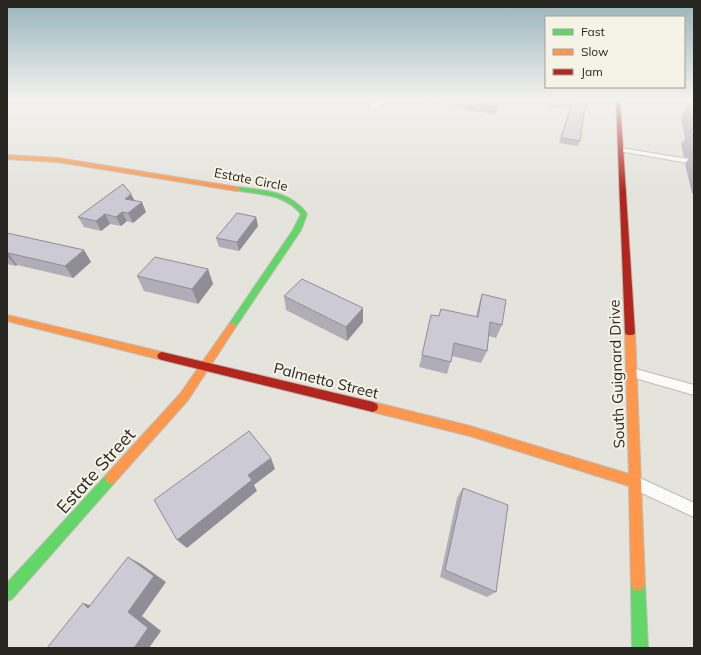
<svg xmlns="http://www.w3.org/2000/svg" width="701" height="655" font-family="Mulish,sans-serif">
  <rect width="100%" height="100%" fill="#e4e3dc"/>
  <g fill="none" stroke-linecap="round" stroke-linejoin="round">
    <g stroke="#bcbbb6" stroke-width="2">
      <g id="lane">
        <polygon points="621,148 694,160 694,164 619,151 619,149"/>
        <polygon points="632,368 694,385 694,395 628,376 627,373 628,370"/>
        <polygon points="638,477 694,503 694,517 633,489 631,484 633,479"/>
      </g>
    </g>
    <g stroke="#bcbbb6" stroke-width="2">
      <polygon id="street" points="375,100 385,100 378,109 370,109 369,107"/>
    </g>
    <g stroke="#bcbbb6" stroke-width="2">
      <g id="fast">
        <path d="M237 187C263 190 291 191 307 214L301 230 235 328H229L228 326 229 324 293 230 301 214C284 193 259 195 235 190L234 189Z"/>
        <polygon points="111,472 115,474 117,478 115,482 12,599 7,601 7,583 107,474"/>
        <polygon points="638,577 643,579 645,584 648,648 632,648 631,584 633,579"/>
      </g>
    </g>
    <g stroke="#bcbbb6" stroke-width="2">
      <g id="slow">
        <polygon points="7,155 58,158 237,187 240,189 237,191 58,162 7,159"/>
        <polygon points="7,315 162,352 165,353 167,356 165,359 162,360 7,321"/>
        <polygon points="232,323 235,324 236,326 235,328 188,400 115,482 111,484 107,482 105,478 107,474 180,394 229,324"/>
        <polygon points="630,330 633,331 635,333 645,584 643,589 638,591 633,589 631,584 629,486 470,436 373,412 369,410 368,407 369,404 373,402 470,426 629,474 625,333 627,331"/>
      </g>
    </g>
    <g stroke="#bcbbb6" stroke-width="2">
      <g id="jam">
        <polygon points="616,100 620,100 635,333 633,335 627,335 625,333"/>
        <polygon points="162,352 373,402 377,404 378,407 377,410 373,412 162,360 159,359 157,356 159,353"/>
      </g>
    </g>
    <use href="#lane" fill="#fbfbfa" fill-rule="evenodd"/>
    <use href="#street" fill="#fbfbfa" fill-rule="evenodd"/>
    <use href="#fast" fill="#63d668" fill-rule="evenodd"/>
    <use href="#slow" fill="#ff974d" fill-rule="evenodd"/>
    <use href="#jam" fill="#b3261e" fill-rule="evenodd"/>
  </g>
  <g fill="#afaeb7">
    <polygon points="420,100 501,100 495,114 464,110 464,108"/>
    <polygon points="551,100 572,100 569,109 548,107"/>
    <polygon points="572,100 580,141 578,146 559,143"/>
    <polygon points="689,103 694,104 694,194 692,193 685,164 689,158 684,157 681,144 685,139 681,117"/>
    <polygon points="135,201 146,212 133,223 127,221 121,226 110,224 101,231 84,227 78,217"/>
    <polygon points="256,217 258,226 239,251 219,247 216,238"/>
    <polygon points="7,233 84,250 91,262 73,278 17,265 16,266 7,264"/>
    <polygon points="208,269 213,284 198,304 144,291 137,276"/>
    <polygon points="482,294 502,325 496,338 489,336 487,351 481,363 452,356 447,374 419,367 422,355 439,316 476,317 478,307"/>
    <polygon points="284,296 363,308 363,322 347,341 286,310"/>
    <polygon points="463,488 496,592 487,597 440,577 457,498"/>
  </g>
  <g fill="#8f8d95">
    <polygon points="500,100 501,100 495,114 497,107"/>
    <polygon points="131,194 136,203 125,199"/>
    <polygon points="142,202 146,212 133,223 128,213"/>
    <polygon points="122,212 127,221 121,226 116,217"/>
    <polygon points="105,214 110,224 101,231 96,221"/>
    <polygon points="256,217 258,226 239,251 237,242"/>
    <polygon points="84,250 91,262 73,278 65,266"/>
    <polygon points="8,253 17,265 16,266 7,256 7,254"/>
    <polygon points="208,269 213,284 198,304 192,289"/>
    <polygon points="363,308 363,322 347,341 346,327"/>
    <polygon points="271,458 275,469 254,485 257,491 187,548 177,540 248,475"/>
    <polygon points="128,557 141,564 166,582 142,616 161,631 149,648 134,648 128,612"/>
    <polygon points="83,603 99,608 88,608"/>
  </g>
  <g fill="#cccad5" stroke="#8f8d95">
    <polygon points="461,100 500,100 497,107 465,102 466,101"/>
    <polygon points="558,100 572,100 572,101"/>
    <polygon points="573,100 589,100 584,113 580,141 561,138"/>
    <polygon points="689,103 694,104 694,125"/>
    <polygon points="691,129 694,130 694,142"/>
    <polygon points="123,184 131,194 125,199 142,202 128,213 122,212 116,217 105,214 96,221 78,217"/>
    <polygon points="237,213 256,217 237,242 216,238"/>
    <polygon points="7,233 84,250 65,266 8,253 7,254"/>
    <polygon points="155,257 208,269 192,289 137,276"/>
    <polygon points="302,279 363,308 346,327 284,296"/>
    <polygon points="482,294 506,300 502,325 490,322 487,351 454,343 451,362 422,355 431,315 439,316 441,309 478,317"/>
    <polygon points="249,431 271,458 248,475 252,480 177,540 154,500"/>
    <polygon points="463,488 508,505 496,592 445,570"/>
    <polygon points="128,557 154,576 128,612 148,628 134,648 47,648 83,603 88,608"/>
  </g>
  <linearGradient id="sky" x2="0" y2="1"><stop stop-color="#97b4bc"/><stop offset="0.52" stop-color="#f3f2ef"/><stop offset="1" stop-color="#f3f2ef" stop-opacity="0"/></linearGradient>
  <rect width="701" height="191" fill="url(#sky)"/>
  <g text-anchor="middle" stroke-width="4" stroke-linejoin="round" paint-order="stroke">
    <g font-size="13" fill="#272621" stroke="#f5f3e5">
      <text transform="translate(251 179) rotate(11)" y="5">Estate Circle</text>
    </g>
    <g font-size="15" fill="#272621" stroke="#f5f3e5">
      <text transform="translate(617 374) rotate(-92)" y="5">South Guignard Drive</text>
      <text transform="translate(326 381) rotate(14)" y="5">Palmetto Street</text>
    </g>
    <g font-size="18" fill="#272621" stroke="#f5f3e5">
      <text transform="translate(96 471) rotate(-48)" y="6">Estate Street</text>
    </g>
  </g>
  <rect width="701" height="655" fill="none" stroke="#272621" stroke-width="16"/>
  <rect x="545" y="16" width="140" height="72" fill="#f5f3e5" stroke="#a3a197"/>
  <rect x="553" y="29" width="20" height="6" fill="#63d668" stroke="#a3a197"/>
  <text x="581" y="36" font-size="12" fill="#272621">Fast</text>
  <rect x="553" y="49" width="20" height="6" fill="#ff974d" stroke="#a3a197"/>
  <text x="581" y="56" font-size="12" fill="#272621">Slow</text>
  <rect x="553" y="69" width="20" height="6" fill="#b3261e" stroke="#a3a197"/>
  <text x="581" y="76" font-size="12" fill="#272621">Jam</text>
</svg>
